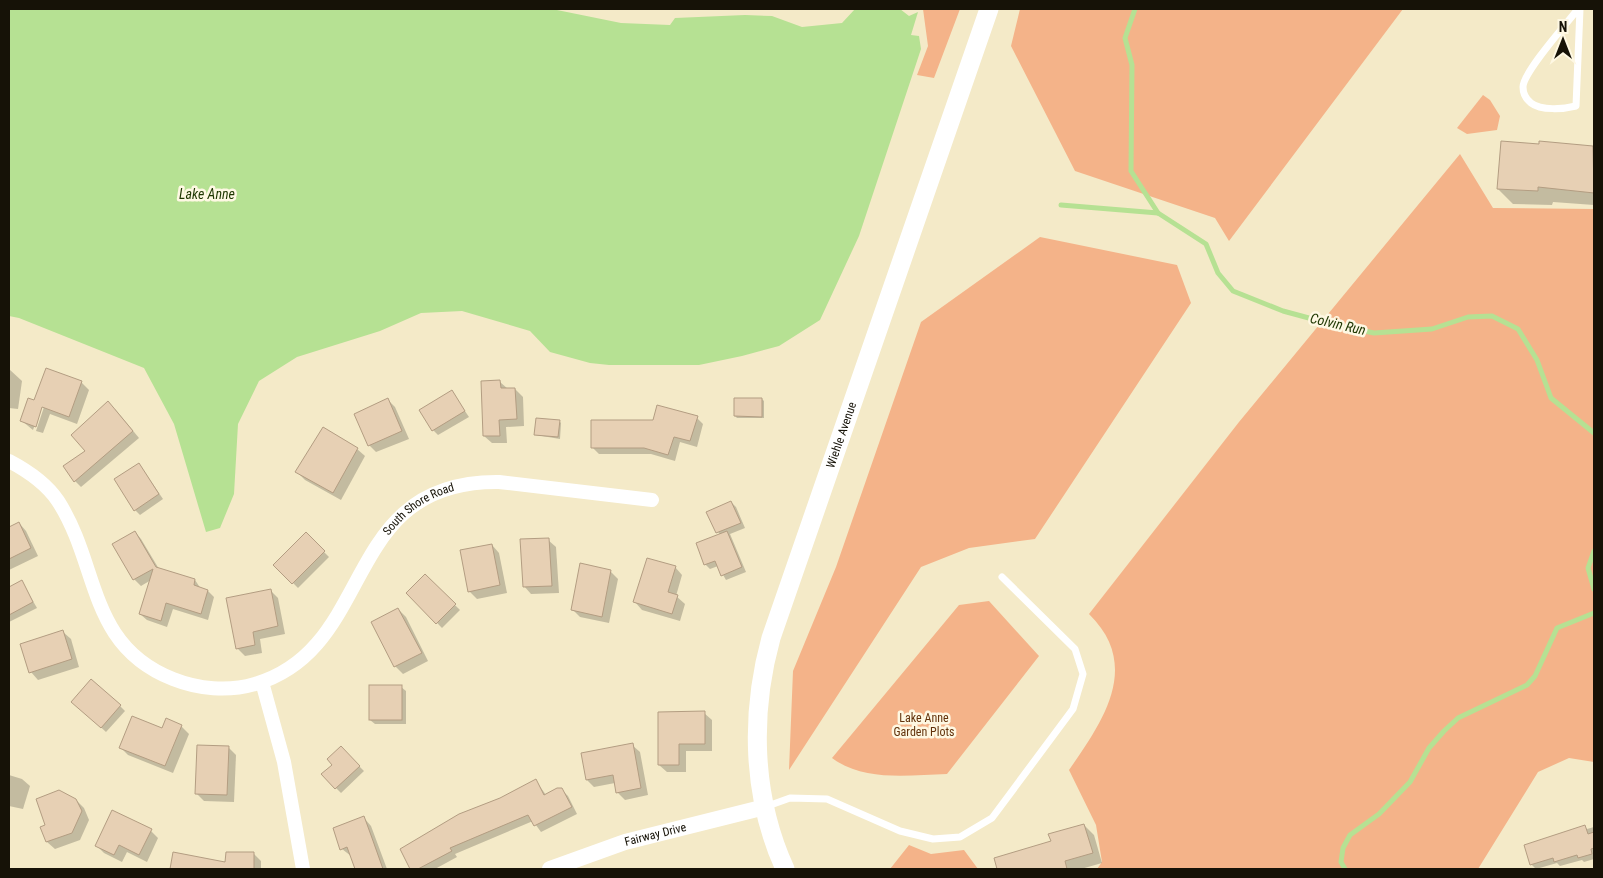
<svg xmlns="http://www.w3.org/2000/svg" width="1603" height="878" font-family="'Roboto Condensed',sans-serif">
  <rect width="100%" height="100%" fill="#f4eac8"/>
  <g fill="#f4b389">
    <polygon points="923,9 960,9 934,78 917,75 928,46"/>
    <polygon points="1020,9 1403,9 1229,241 1215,218 1075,171 1011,46"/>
    <polygon points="1483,95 1490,100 1500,116 1497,130 1467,134 1457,128"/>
    <path d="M1460 154 1493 208 1594 209V762L1569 758 1538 772 1478 869H1097L1102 862 1096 825 1069 770C1103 721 1142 666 1089 614L1239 422Z"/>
    <polygon points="1040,237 1177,265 1191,303 1035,539 969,548 921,567 789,770 793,671 836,567 921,322"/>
    <path d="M989 601 1039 656 947 774C909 775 864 782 832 758L959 605Z"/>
    <polygon points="909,845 931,854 964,850 978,869 890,869"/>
  </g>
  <polygon fill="#b6e193" points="9,9 552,9 621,23 670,25 675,18 745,15 772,16 802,27 842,23 855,9 900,9 909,16 918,12 911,35 919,36 921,49 859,236 820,320 779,346 742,356 699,365 609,365 590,363 550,352 530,331 462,311 421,313 380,331 297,357 259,381 238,424 234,494 220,528 206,532 174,424 144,368 19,318 9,316"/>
  <g fill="#0003">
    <polygon points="1540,142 1594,147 1594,205 1553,202 1552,205 1513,204 1498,189 1540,145"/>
    <polygon points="9,369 22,381 18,409 9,408"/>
    <polygon points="81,382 89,390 77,424 50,414 43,433 36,431 44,407 41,407 33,430 22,421 35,401"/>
    <polygon points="500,382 508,389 515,389 523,397 524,426 506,427 507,443 492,443 484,436"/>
    <polygon points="452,392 469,417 438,435 433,430"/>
    <polygon points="762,399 764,401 764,418 737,418 735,416"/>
    <polygon points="388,400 395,407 409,439 376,452 369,445"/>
    <polygon points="115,409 139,438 81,487 75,481 87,452"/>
    <polygon points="697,418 703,424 697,447 680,442 675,461 651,454 599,454 593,448 654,422"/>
    <polygon points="559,421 561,423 560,439 536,435"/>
    <polygon points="357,449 365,456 341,500 305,480 297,472"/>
    <polygon points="139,464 163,499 140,515 135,510"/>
    <polygon points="731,502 736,507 745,528 730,534 746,572 726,580 718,566 710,569 705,564 720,535 707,513"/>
    <polygon points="19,523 26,531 38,556 9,570 9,528"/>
    <polygon points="135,532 141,539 159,569 195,580 201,589 208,591 214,597 208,620 173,609 167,627 147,620 140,614 151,580 141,586 134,579"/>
    <polygon points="306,534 329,557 298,588 275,565"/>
    <polygon points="548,540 556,547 559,593 531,594 524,586"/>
    <polygon points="492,545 499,553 507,593 477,599 469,591"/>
    <polygon points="675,567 682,575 676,596 685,604 680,621 642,610 635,602"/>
    <polygon points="610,571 618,579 609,623 580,617 572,609"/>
    <polygon points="425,576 460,610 442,628 408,593"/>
    <polygon points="22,582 37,608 9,622 9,589"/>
    <polygon points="270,590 278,598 285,634 260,639 262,653 245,656 237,648"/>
    <polygon points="398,609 406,617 428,661 403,674 395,666 373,622"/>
    <polygon points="63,632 71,639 79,667 38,680 31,672 22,645"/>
    <polygon points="401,687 406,691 406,724 375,724 370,720"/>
    <polygon points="78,706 120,706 125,711 106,732"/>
    <polygon points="704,713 712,720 712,751 686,751 686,772 667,772 659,765"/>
    <polygon points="181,726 189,734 173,773 128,755 121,748 162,730"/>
    <polygon points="632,745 640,752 648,795 625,800 617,792 615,783 594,787 587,780"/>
    <polygon points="228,747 236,755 234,802 204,801 196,793"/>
    <polygon points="341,748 364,771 341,793 322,774 334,765"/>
    <polygon points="9,775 22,779 30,786 23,809 9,806"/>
    <polygon points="536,781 546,795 562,790 568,796 577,814 541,832 533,821 455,854 457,857 435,869 412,869 402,849"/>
    <polygon points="76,800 84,808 89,820 80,840 55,849 47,842 41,827 47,826"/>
    <polygon points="364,818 371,826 387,869 356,869 351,856 342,849"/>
    <polygon points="1084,825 1094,835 1102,863 1081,869 998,869 995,859 1052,842"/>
    <polygon points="1585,827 1587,829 1594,827 1594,859 1584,862 1582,860 1560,866 1557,863 1536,869 1531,864"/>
    <polygon points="151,831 158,838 147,862 127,852 122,862 104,853 96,845"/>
    <polygon points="174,853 227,863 254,854 261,861 261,869 171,869"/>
  </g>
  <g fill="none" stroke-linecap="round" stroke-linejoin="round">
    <g stroke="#b6e193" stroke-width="5">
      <polyline points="1135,9 1125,38 1132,65 1131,171 1158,213"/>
      <polyline points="1061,205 1158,213 1206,244 1218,273 1233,291 1283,311 1331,324 1374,333 1432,329 1468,317 1492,316 1518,329 1537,360 1551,398 1594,433"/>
      <polyline points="1594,551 1588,568 1594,589"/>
      <polyline points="1345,869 1341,862 1343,848 1350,835 1379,814 1410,782 1429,748 1444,731 1458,718 1527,685 1535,676 1557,628 1594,613"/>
    </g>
  </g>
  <g fill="#e7d0b4" stroke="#b39d82">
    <polygon points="1501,141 1539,144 1539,141 1593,146 1594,193 1538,187 1538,191 1497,189"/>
    <polygon points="46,368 82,381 69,417 42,407 36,427 20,421 28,398 34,400"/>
    <polygon points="500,380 501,388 515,388 517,419 499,420 500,436 483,436 481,381"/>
    <polygon points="452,390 465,411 432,431 419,410"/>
    <polygon points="388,398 402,431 368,446 354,414"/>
    <polygon points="734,398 762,398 762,417 734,416"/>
    <polygon points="108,401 133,431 74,482 63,466 85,451 71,435"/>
    <polygon points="657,405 698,416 690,441 674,437 668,455 644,448 591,448 591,420 653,420"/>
    <polygon points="536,418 560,420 558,437 534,435"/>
    <polygon points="323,427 358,448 333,493 295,472"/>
    <polygon points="139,463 159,494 134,511 114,479"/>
    <polygon points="731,501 741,523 716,533 706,512"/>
    <polygon points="19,522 31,548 9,559 9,527"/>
    <polygon points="135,531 156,567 195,579 194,585 208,590 201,614 166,603 161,621 139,614 153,569 133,580 112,544"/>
    <polygon points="727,531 742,567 721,576 715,561 704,565 696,543"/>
    <polygon points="306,532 325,551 292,584 273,565"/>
    <polygon points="549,538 552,586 523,587 520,539"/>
    <polygon points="492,544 500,585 468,592 460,550"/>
    <polygon points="647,558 676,566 668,592 678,595 672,614 633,602"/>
    <polygon points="580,563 611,570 602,617 571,610"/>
    <polygon points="425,574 456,604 436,624 406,593"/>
    <polygon points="22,580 33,602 9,615 9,587"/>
    <polygon points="271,589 278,626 253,632 255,645 236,649 226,598"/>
    <polygon points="398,608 422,653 394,667 371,622"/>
    <polygon points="63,630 72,659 29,673 20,644"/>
    <polygon points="91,679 121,705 101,728 71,702"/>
    <rect x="369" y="685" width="33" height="35"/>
    <polygon points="705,711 705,744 679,744 679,765 658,765 658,712"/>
    <polygon points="132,716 162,728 166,718 182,725 165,766 119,748"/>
    <polygon points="633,743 641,788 616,793 613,775 586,780 581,753"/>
    <polygon points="197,745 229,746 227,795 195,794"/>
    <polygon points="341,746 360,766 335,789 321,774 332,765 327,759"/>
    <polygon points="536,779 544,795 557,788 562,788 572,807 534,826 528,815 450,848 452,851 418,869 410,869 400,849 459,814 500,798"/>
    <polygon points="59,790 76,799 82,811 72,833 46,842 40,827 45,825 36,799"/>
    <polygon points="112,810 152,829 139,855 119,845 114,855 95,846"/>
    <polygon points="364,816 372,838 383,869 355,869 347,847 340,850 333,828"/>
    <polygon points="1084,824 1093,853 1065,861 1067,869 997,869 994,858 1051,841 1048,834"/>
    <polygon points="1585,825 1588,834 1594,832 1594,848 1591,849 1592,854 1578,858 1577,855 1554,862 1553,858 1530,865 1524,845"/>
    <polygon points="173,852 225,862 226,852 254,852 254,869 170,869"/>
  </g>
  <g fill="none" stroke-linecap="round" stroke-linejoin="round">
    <g stroke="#fff" stroke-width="7">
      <path d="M1578 9C1568 22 1523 72 1523 87 1523 93 1526 99 1531 103 1541 111 1564 109 1576 106L1580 9"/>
      <polyline points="765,807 790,798 827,799 900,831 933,839 960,837 992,818 1073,709 1083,674 1075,649 1002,577"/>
    </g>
    <g stroke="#fff" stroke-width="14">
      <path id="s1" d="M9 461C28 471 46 483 58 501 100 566 87 645 173 679 198 689 228 692 255 684 378 648 339 480 499 482L652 500"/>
      <polyline points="262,682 284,762 303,869"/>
    </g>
    <path stroke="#fff" stroke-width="16" id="s2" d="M550 869 625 842 765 807"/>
    <path stroke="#fff" stroke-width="19" id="s3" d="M785 869C752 797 750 714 771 638L989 9"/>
  </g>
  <g text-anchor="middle" stroke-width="5" stroke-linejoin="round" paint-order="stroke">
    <g font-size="12" fill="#161207" stroke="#fef8e3">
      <text dy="4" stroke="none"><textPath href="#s3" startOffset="451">Wiehle Avenue</textPath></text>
      <text dy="4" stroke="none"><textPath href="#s1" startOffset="614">South Shore Road</textPath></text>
      <text dy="4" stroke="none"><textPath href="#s2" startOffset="111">Fairway Drive</textPath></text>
    </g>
    <g font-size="12" fill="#62320b" stroke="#fef8e3">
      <text x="924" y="722">Lake Anne<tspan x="924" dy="14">Garden Plots</tspan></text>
    </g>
    <g font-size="14" font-style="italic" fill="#1d3600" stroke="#fef8e3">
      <text x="207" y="199">Lake Anne</text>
      <text transform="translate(1338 324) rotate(13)" y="5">Colvin Run</text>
    </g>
  </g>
  <rect width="1603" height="878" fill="none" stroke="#161207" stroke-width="20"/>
  <g transform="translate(1563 40)" stroke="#fef8e3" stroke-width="4" paint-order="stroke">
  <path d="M0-4L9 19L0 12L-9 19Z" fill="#161207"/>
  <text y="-8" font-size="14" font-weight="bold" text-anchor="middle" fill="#161207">N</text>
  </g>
</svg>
